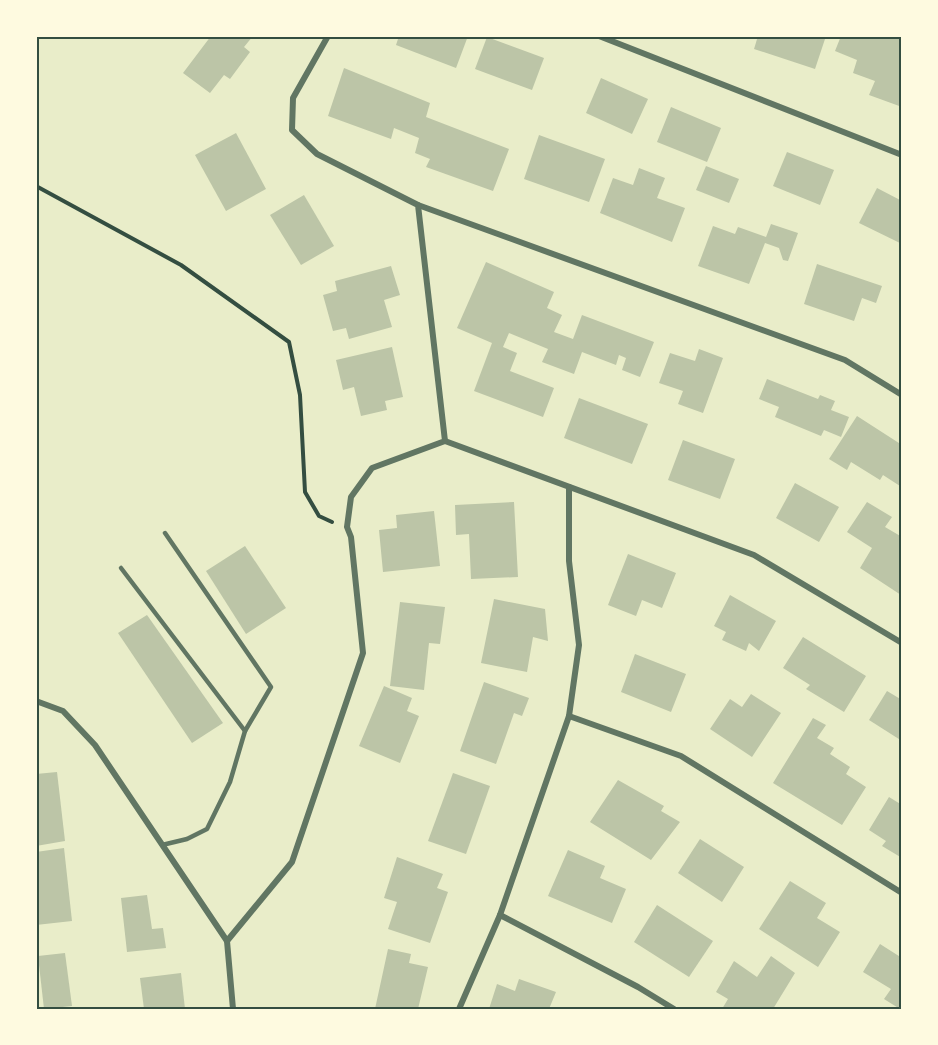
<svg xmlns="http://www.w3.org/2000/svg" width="938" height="1045" font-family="Inter,sans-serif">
  <rect width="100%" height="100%" fill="#e9edc9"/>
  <g fill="#bcc5a7">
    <polygon points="211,36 253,36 244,47 250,52 230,79 224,75 210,93 183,73"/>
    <polygon points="399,36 468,36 456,68 396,45"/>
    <polygon points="758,36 826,36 815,69 754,49"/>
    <polygon points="841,36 891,36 902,40 902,107 869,95 875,81 853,73 857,60 835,51"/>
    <polygon points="487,37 544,58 532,90 475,69"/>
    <polygon points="344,68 430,103 426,117 509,149 493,191 426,167 430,159 415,153 419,138 394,128 391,139 328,116"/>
    <polygon points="601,78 648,99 632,134 586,113"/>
    <polygon points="671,107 721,128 707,162 657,142"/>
    <polygon points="236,133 266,189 226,211 195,155"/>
    <polygon points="539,135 605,159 589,202 524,179"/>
    <polygon points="787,152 834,170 820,205 773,186"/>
    <polygon points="706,166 739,179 729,203 696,190"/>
    <polygon points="639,168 665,178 657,198 685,208 672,242 600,213 613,178 633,185"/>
    <polygon points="877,188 902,201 902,244 859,223"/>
    <polygon points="304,195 334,246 301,265 270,215"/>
    <polygon points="771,224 798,233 788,261 783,260 779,248 765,243 749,284 698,266 713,226 735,234 738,227 766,237"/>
    <polygon points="486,262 554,292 547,308 562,315 554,332 573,339 582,315 654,342 640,377 622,370 626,358 619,355 616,365 582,352 574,374 542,362 548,349 509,333 503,347 517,353 510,371 554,388 543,417 474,391 492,343 457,328"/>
    <polygon points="817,264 882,286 876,303 862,298 854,321 804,304"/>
    <polygon points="391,266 400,295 384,300 392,327 349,339 346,328 333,331 323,295 337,291 335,281"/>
    <polygon points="392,347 403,397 385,401 387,410 361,416 354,387 343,390 336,360"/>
    <polygon points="699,349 723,358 703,413 678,404 683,391 659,383 670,353 695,361"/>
    <polygon points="767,379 818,399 820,395 835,401 831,410 849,417 841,437 824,430 821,436 775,417 779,407 759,399"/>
    <polygon points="579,398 648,424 632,464 564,438"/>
    <polygon points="857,416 902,445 902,483 900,486 883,475 880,480 851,462 847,470 829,459"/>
    <polygon points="683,440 735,459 720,499 668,480"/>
    <polygon points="795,483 839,507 819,542 776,518"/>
    <polygon points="514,502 518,577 471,579 469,534 456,535 455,505"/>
    <polygon points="867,502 892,517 885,527 902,537 901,595 860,568 872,548 847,532"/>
    <polygon points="434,511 440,566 383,572 379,530 397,528 396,515"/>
    <polygon points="245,546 286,608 246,634 206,571"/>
    <polygon points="628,554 676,573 662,608 642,600 636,616 608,605"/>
    <polygon points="730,595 776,621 759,651 749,643 746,651 722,640 726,632 714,626"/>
    <polygon points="494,599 545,609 548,641 533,637 527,672 481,663"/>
    <polygon points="400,602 445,607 440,644 429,643 424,690 390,686"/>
    <polygon points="147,615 223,723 192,743 118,633"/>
    <polygon points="803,637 866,676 844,712 806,689 810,685 783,668"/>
    <polygon points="635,654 686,674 671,712 621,692"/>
    <polygon points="484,682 529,698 522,716 514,713 496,764 460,751"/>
    <polygon points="384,686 412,698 407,711 419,716 400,763 359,746"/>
    <polygon points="887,691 902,700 902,741 869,720"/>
    <polygon points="751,694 781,713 752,757 710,729 730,699 742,707"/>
    <polygon points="813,718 826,725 817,738 834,748 830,754 850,767 846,774 866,787 842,825 773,783"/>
    <polygon points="57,772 65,841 36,846 36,774"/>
    <polygon points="453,773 490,786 466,854 428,841"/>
    <polygon points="618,780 664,806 661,811 680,822 651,860 590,822"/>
    <polygon points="889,797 902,805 902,858 882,846 886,841 869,830"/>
    <polygon points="700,839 744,867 722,902 678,873"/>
    <polygon points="64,848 72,921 36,925 36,852"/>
    <polygon points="568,850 605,866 600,878 626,889 612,923 548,896"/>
    <polygon points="397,857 443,874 437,888 448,892 430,943 388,929 397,902 384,898"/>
    <polygon points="790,881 826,903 817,918 840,932 818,967 759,929"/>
    <polygon points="147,895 152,929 163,928 166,948 127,952 121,898"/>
    <polygon points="657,905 713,941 689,977 634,942"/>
    <polygon points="880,944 902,958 902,1006 900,1009 884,999 891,989 863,972"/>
    <polygon points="388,949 411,954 409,963 428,967 418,1009 375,1009"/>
    <polygon points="65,953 72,1006 44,1009 38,956"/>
    <polygon points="771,956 795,973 773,1009 722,1009 728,999 716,992 734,961 757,977"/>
    <polygon points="181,973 185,1009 144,1009 140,978"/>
    <polygon points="519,979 556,992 549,1009 489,1009 497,984 515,991"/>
  </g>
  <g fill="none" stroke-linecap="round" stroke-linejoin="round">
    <polyline stroke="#344e41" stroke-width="4" points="36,186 181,265 289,342 300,395 305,492 319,516 332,522"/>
    <g stroke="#617663" stroke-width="4.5">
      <polyline points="121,568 245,731"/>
      <polyline points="162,845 187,839 207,829 230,782 245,731 271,687 165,533"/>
    </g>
    <g stroke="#617663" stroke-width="6">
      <polyline points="599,36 902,155"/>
      <polyline points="418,205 845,360 902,395"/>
      <polyline points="445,441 754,555 902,643"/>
      <polyline points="36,701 63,711 95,745 227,941 233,1009"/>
      <polyline points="569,716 681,756 902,893"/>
      <polyline points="500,915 638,987 674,1009"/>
      <polyline points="227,941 292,862 363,653 351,537 347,527 351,497 372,468 445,441 418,205 317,154 292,130 293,98 328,36"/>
      <polyline points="459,1009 500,915 569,716 579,645 569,561 569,487"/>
    </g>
  </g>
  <rect width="938" height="1045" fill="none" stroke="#fefae0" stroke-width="75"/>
  <rect x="38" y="38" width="862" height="970" fill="none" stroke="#344e41" stroke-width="2"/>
</svg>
